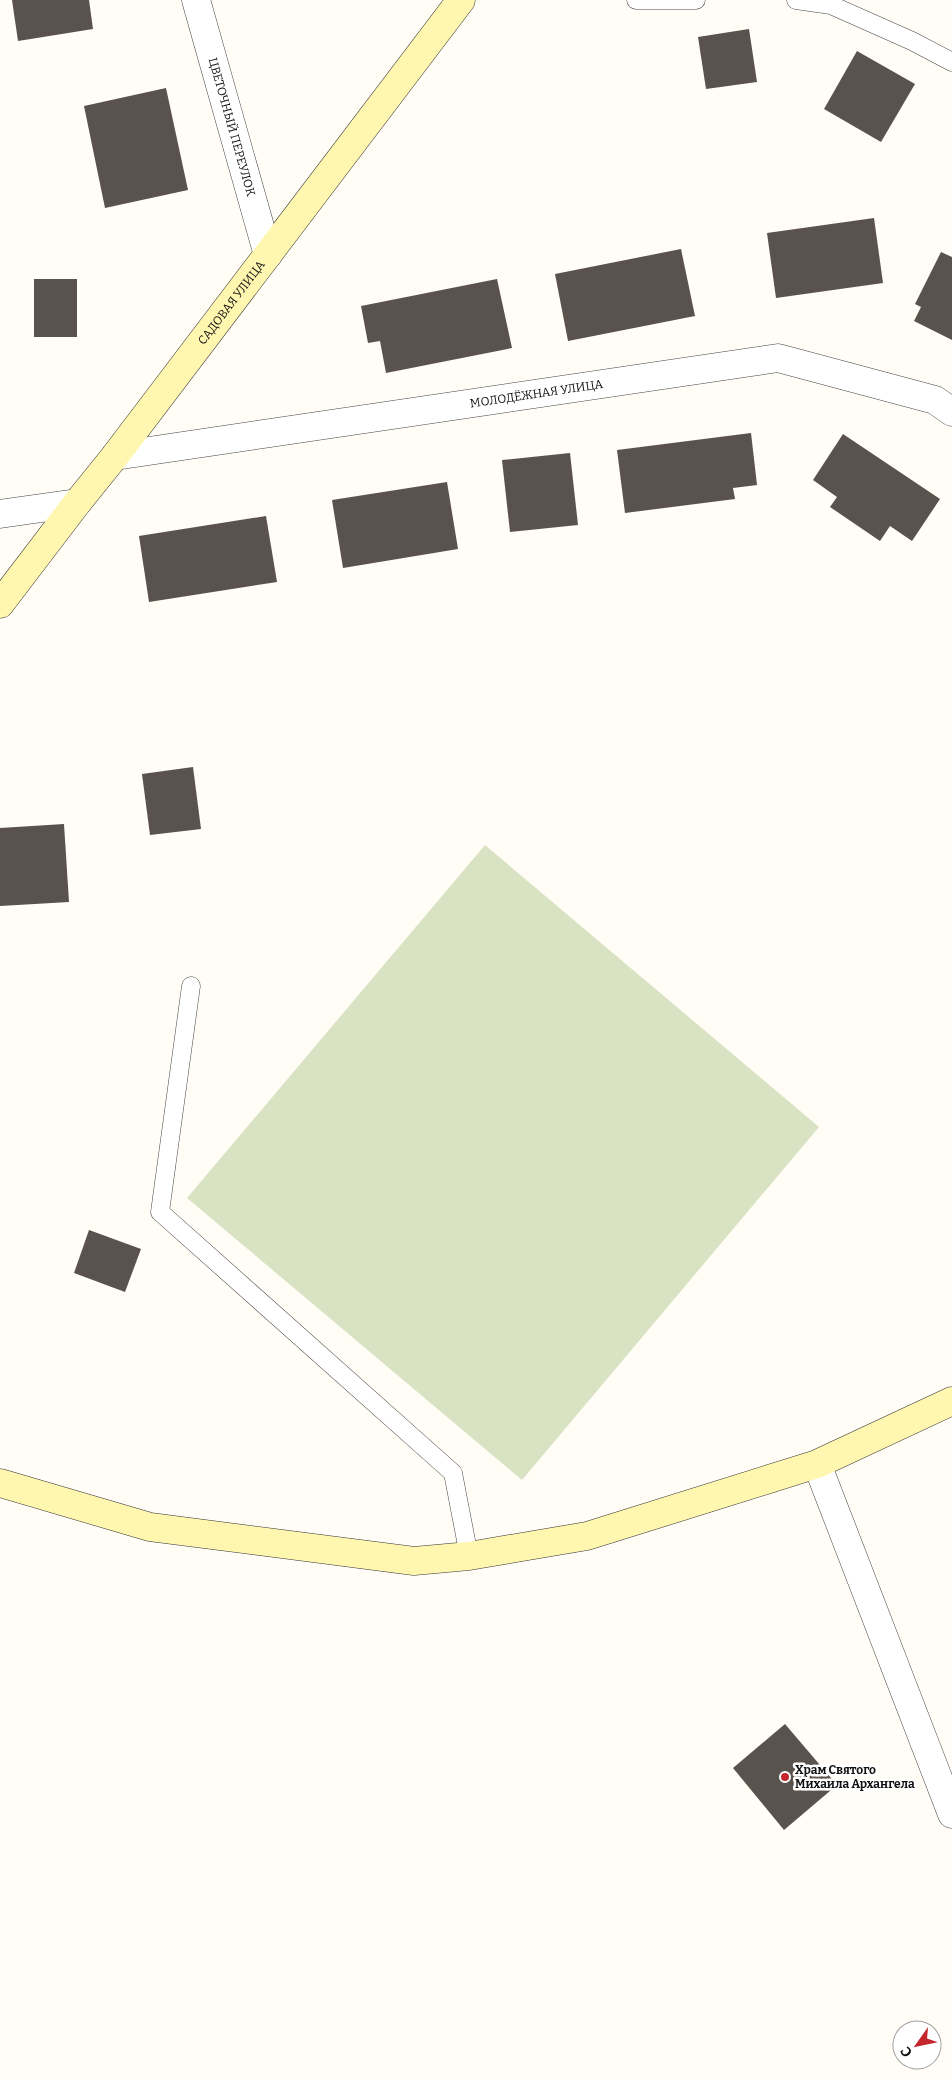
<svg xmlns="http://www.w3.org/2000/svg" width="952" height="2080" font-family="Bitter,serif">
  <rect width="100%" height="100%" fill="#fffdf5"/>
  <polygon fill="#d9e3c4" points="485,845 819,1127 522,1480 187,1198"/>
  <g fill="#5a524d">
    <polygon points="12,0 89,0 93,29 18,41"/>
    <polygon points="749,29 757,82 706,89 698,37"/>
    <polygon points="857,51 915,84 881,142 824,109"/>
    <polygon points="166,88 188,190 105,208 84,106"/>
    <polygon points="874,218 883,283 776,298 767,233"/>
    <polygon points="681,249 695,316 568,341 555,274"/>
    <polygon points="941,252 952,257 952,340 914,321 921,307 915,304"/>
    <rect x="34" y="279" width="43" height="58"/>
    <polygon points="497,279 512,348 386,373 380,341 368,343 361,306"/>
    <polygon points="751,433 757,485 733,488 735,499 625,513 617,450"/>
    <polygon points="843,434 940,499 912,541 890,526 880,541 830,507 837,497 813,480"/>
    <polygon points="570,453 578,525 510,532 502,460"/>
    <polygon points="447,482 458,549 343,568 332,500"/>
    <polygon points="266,516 277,582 149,602 139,536"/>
    <polygon points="193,767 201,829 150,835 142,774"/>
    <polygon points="64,824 69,902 0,906 0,828"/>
    <polygon points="89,1230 141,1249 125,1292 74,1273"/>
    <polygon points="785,1724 837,1785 784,1830 733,1768"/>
  </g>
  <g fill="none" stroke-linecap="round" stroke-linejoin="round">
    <g stroke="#444" stroke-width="19">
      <g id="lane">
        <polyline points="636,0 696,0"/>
        <polyline points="796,0 831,5 912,41 952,62"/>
        <polyline points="191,986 160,1212 453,1473 469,1556"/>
      </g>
    </g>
    <g stroke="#444" stroke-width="29">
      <g id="street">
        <path id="s1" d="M196 0 268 255"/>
        <path id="s2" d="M115 456 778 358 935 400 952 412"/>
        <polyline points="0,514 77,503"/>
        <polyline points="817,1464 952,1814"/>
      </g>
    </g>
    <g stroke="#333" stroke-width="29">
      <g id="secondary">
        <path id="s3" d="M0 604 77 503 115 456 461 0"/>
        <polyline points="0,1483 150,1527 414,1561 469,1556 587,1536 817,1464 952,1401"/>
      </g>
    </g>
    <use href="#lane" stroke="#fff" stroke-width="18"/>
    <use href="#street" stroke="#fff" stroke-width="28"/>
    <use href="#secondary" stroke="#fff6b0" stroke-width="28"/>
  </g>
  <circle fill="#c4262e" stroke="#fff" stroke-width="2" cx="785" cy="1777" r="5"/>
  <g text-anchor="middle" stroke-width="5" stroke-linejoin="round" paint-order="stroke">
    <g font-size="12" fill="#111" stroke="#fff">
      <text dy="4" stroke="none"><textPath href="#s1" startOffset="132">ЦВЕТОЧНЫЙ ПЕРЕУЛОК</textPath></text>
      <text dy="4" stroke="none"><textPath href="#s3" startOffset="380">САДОВАЯ УЛИЦА</textPath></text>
      <text dy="4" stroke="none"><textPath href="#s2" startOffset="426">МОЛОДЁЖНАЯ УЛИЦА</textPath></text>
    </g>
    <g font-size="12" font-weight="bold" fill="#111" stroke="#fff" text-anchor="start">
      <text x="795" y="1774">Храм Святого<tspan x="795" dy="14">Михаила Архангела</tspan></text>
    </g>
  </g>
  <g transform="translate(917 2045) rotate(237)"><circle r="24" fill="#ffffff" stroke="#a0a0a0"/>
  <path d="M0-4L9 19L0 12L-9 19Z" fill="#c4262e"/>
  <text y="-8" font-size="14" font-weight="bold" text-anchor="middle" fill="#111111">С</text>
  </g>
</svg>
